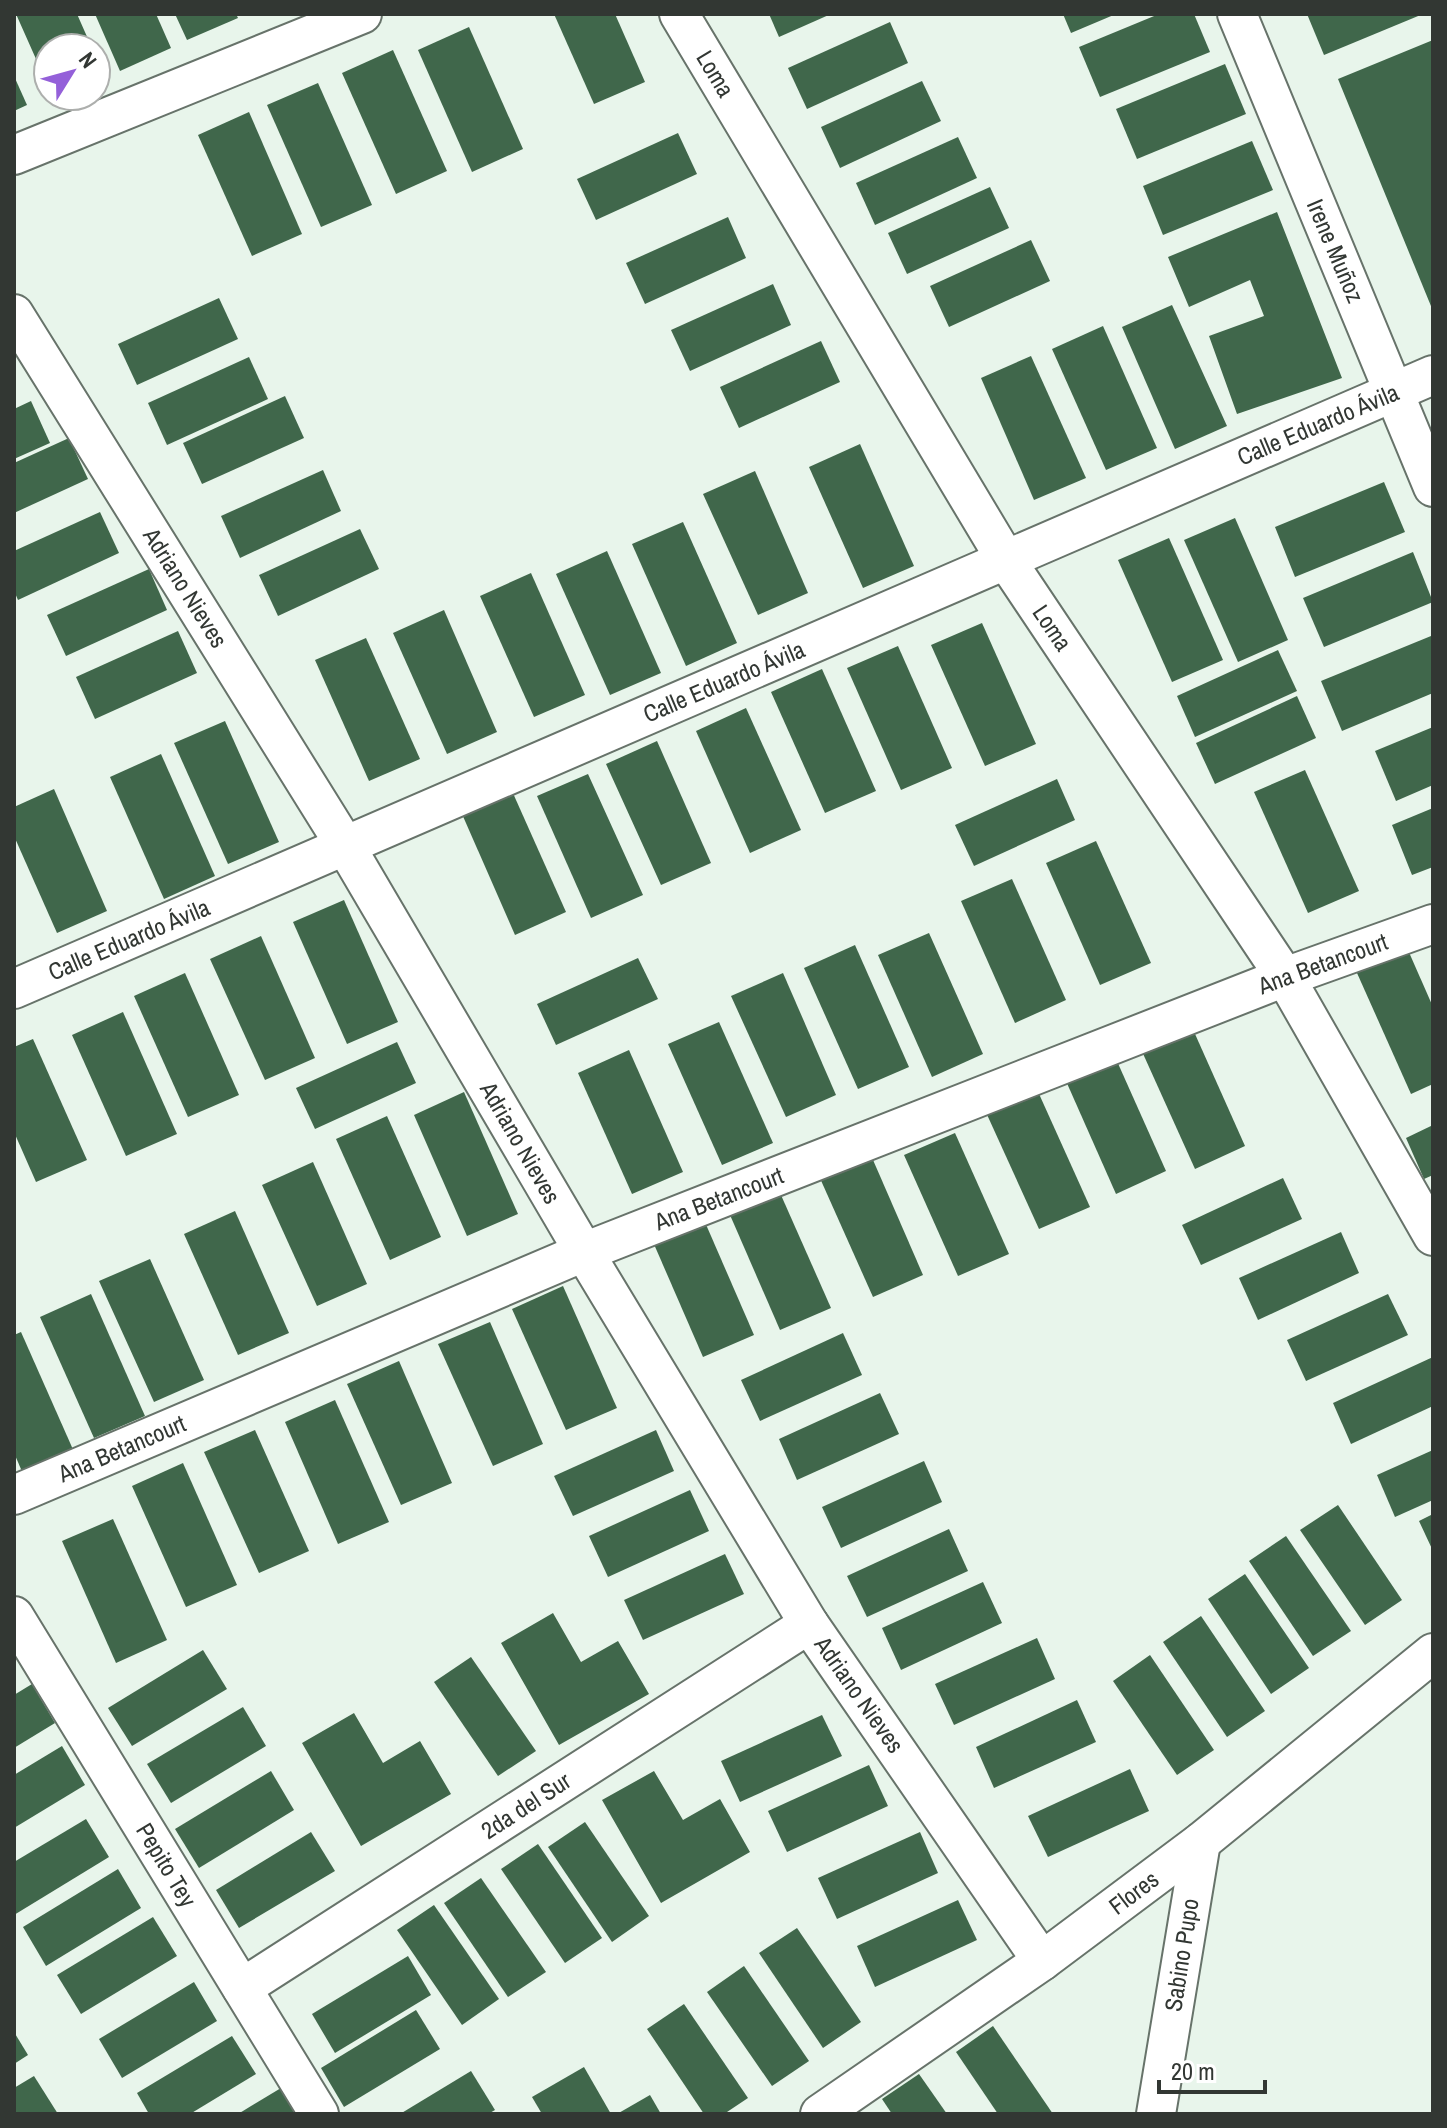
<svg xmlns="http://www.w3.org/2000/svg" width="1447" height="2128" font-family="'Archivo Narrow',sans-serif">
  <rect width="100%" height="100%" fill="#e8f5eb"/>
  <g fill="#40674b">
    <polygon points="16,14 77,14 92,48 48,48 48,86"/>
    <polygon points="95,14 156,14 171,48 120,71"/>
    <polygon points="175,14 236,14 238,18 187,40"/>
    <polygon points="554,14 615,14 645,82 594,104"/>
    <polygon points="769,14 831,14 779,37"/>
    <polygon points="1063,14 1116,14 1071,33"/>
    <polygon points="1159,14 1194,14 1210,52 1100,97 1079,47"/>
    <polygon points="1307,14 1423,14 1324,55"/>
    <polygon points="890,22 908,63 807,109 788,68"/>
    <polygon points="469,27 523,149 472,172 418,50"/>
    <polygon points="1433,40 1433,311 1338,79"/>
    <polygon points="393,50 447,171 396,194 342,73"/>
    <polygon points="1225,64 1246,114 1137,159 1116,109"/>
    <polygon points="14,76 27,105 14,111"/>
    <polygon points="922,81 941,121 840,168 821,127"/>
    <polygon points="318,83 372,205 321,227 267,105"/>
    <polygon points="249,112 302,234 252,256 198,135"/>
    <polygon points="678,133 697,174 596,220 577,179"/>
    <polygon points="958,137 977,178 875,225 856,183"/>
    <polygon points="1252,141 1273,190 1163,235 1143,186"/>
    <polygon points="990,187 1009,228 907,274 888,233"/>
    <polygon points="1277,212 1342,378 1237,414 1209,336 1264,316 1250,280 1189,307 1168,257"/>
    <polygon points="728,217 746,258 645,304 626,263"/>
    <polygon points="1031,240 1050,281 949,327 930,286"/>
    <polygon points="773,284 791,325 690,371 671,330"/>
    <polygon points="219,298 238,339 137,385 118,344"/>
    <polygon points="1172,305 1227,426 1175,449 1122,327"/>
    <polygon points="1103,326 1157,448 1106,470 1052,349"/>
    <polygon points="821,341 840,382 739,428 720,387"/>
    <polygon points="1031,356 1086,478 1034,500 981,378"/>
    <polygon points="249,357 268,399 167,445 148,403"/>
    <polygon points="285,396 304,438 202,484 183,443"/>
    <polygon points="31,401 50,443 14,459 14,409"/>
    <polygon points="69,438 88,479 14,513 14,463"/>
    <polygon points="860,444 914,566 863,588 809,467"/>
    <polygon points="323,470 341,511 240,558 221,516"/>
    <polygon points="755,471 808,593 758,615 703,494"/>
    <polygon points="1384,482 1405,532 1295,577 1275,527"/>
    <polygon points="100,512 119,553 18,600 14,591 14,551"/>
    <polygon points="1235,518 1288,640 1238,662 1184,540"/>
    <polygon points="683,522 737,643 686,666 632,544"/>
    <polygon points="360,529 379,569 278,616 259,575"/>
    <polygon points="1169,538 1223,660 1172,682 1118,560"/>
    <polygon points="607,551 661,673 610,695 556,574"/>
    <polygon points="1413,552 1433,602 1324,647 1303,598"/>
    <polygon points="149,569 167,610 66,656 47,615"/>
    <polygon points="531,573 585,695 534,717 480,596"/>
    <polygon points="444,610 497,732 447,754 393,633"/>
    <polygon points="982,623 1036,744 985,766 931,645"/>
    <polygon points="178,631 197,673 95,719 76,677"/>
    <polygon points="1431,636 1433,642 1433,693 1342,731 1321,681"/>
    <polygon points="366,638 420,759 369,781 315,660"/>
    <polygon points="898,646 952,768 901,790 847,668"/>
    <polygon points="1278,650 1297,691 1195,737 1177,696"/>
    <polygon points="822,669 876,791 825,813 771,692"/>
    <polygon points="1297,696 1316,738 1215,784 1196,743"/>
    <polygon points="746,708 801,830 750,853 696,731"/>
    <polygon points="225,721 279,842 228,864 174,743"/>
    <polygon points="1433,727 1433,785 1396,801 1375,751"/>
    <polygon points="657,741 711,863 661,885 606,764"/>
    <polygon points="161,754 215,876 164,899 110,777"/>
    <polygon points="1305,770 1359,891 1308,913 1254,792"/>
    <polygon points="588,774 643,895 591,918 537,796"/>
    <polygon points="1057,779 1075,820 974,866 955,825"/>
    <polygon points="54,789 107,911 57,933 14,836 14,807"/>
    <polygon points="512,791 566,912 515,935 462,814"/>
    <polygon points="1433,808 1433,867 1412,875 1392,825"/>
    <polygon points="1096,841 1151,963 1100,985 1046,863"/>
    <polygon points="1012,879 1066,1000 1015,1023 961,901"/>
    <polygon points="344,900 398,1022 347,1044 293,922"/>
    <polygon points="929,933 983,1054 932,1077 878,955"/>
    <polygon points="261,936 315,1058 265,1080 210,959"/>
    <polygon points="855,945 909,1067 858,1089 804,968"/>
    <polygon points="1408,950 1433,1007 1433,1084 1411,1094 1357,973"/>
    <polygon points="638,958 658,999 556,1045 537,1004"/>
    <polygon points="185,973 239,1095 188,1117 134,996"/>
    <polygon points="783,973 836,1095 786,1117 731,996"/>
    <polygon points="123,1012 177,1134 126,1156 72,1035"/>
    <polygon points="719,1022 773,1143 722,1165 668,1044"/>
    <polygon points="1191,1025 1245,1146 1195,1169 1140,1047"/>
    <polygon points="33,1039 87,1160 36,1182 14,1132 14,1047"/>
    <polygon points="397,1042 416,1083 315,1129 296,1088"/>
    <polygon points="629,1050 683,1172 632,1194 578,1073"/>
    <polygon points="1112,1050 1166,1171 1116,1194 1062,1072"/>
    <polygon points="1035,1085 1090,1207 1039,1229 984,1108"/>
    <polygon points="464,1092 518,1214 467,1236 414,1115"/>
    <polygon points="387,1116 441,1237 390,1260 336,1139"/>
    <polygon points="1433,1125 1433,1175 1424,1179 1406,1138"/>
    <polygon points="955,1133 1009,1254 958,1276 904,1155"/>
    <polygon points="870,1153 923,1275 873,1297 819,1176"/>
    <polygon points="313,1162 367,1284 317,1306 262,1185"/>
    <polygon points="1283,1178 1302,1219 1201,1265 1182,1225"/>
    <polygon points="777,1186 831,1308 780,1330 727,1208"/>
    <polygon points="235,1211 289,1333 238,1355 184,1234"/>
    <polygon points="701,1213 754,1335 703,1357 650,1235"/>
    <polygon points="1341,1232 1359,1273 1258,1320 1239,1278"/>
    <polygon points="150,1259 204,1380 154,1402 99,1281"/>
    <polygon points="563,1286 617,1408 566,1430 512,1309"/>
    <polygon points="91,1294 145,1416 94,1438 40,1317"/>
    <polygon points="1388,1294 1408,1335 1306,1381 1287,1340"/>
    <polygon points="490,1322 543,1444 493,1466 438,1344"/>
    <polygon points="21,1332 75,1454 24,1476 14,1453 14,1335"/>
    <polygon points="843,1333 862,1375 760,1421 741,1380"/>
    <polygon points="1433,1357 1433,1406 1351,1444 1333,1403"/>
    <polygon points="399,1361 452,1483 401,1505 347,1384"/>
    <polygon points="880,1393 899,1434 797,1480 779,1439"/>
    <polygon points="335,1400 389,1522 338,1544 285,1422"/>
    <polygon points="255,1430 309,1551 259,1573 204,1452"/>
    <polygon points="656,1430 674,1471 573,1516 554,1476"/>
    <polygon points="1433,1450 1433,1500 1395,1517 1377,1475"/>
    <polygon points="924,1461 942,1502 841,1548 822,1507"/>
    <polygon points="183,1463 237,1585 186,1607 132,1486"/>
    <polygon points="690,1490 709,1531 608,1577 589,1536"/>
    <polygon points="1338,1505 1402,1600 1365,1625 1300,1530"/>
    <polygon points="1433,1514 1433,1551 1419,1521"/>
    <polygon points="113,1519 167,1640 116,1663 62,1541"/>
    <polygon points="949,1529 968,1571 867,1617 847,1576"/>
    <polygon points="1286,1536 1351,1631 1313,1656 1249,1561"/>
    <polygon points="725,1554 744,1594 643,1640 624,1600"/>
    <polygon points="1245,1574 1309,1668 1271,1694 1208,1599"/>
    <polygon points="983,1582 1002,1623 901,1670 882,1628"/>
    <polygon points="553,1613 581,1662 618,1641 649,1694 559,1745 501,1643"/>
    <polygon points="1201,1616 1265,1711 1227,1737 1163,1642"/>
    <polygon points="1037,1638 1055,1679 954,1725 935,1684"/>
    <polygon points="203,1650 227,1689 132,1746 108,1708"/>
    <polygon points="1150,1655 1214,1750 1177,1775 1113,1681"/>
    <polygon points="471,1657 536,1751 498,1776 434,1682"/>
    <polygon points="32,1684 55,1723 14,1748 14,1695"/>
    <polygon points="1077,1700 1096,1742 994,1788 976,1747"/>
    <polygon points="243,1707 266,1746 171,1803 147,1764"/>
    <polygon points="354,1713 383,1763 420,1741 451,1794 361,1846 302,1743"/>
    <polygon points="822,1715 842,1756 740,1802 721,1761"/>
    <polygon points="62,1746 85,1785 14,1828 14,1775"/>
    <polygon points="869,1765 888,1806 787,1852 768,1811"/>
    <polygon points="1130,1769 1149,1811 1048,1857 1028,1816"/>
    <polygon points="271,1771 294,1810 199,1868 175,1829"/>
    <polygon points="654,1771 683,1820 720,1799 750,1852 661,1903 602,1800"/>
    <polygon points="86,1819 109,1857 14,1915 14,1862"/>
    <polygon points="585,1822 649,1916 612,1942 548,1847"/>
    <polygon points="311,1832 335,1871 239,1928 216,1890"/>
    <polygon points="920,1832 938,1873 837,1919 818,1878"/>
    <polygon points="538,1844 602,1938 565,1963 501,1869"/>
    <polygon points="118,1869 141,1908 46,1966 23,1927"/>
    <polygon points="481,1878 546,1972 508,1997 444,1903"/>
    <polygon points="958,1900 977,1940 875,1987 857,1946"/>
    <polygon points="434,1905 499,1999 462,2025 397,1930"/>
    <polygon points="153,1917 177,1956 81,2014 57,1975"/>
    <polygon points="797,1928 861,2022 823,2048 759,1953"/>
    <polygon points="408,1956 431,1995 335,2053 312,2014"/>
    <polygon points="744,1966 809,2061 772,2086 707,1992"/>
    <polygon points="194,1982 217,2021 122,2078 99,2039"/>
    <polygon points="684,2004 748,2098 724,2114 704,2114 647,2029"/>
    <polygon points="416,2010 440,2049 344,2107 321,2068"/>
    <polygon points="993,2026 1053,2114 998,2114 956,2052"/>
    <polygon points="14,2032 28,2055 14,2064"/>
    <polygon points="232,2036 256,2074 190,2114 149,2114 137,2093"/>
    <polygon points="584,2067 611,2114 542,2114 532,2097"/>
    <polygon points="471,2071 495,2110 488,2114 400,2114"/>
    <polygon points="919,2074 947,2114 892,2114 882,2099"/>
    <polygon points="34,2076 58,2114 14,2114 14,2088"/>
    <polygon points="281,2088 297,2114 238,2114"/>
    <polygon points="650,2095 661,2114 617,2114"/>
  </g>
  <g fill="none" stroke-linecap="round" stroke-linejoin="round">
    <g stroke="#67736a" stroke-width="42">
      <g id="street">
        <polyline points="679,14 1006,560 1285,977 1433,1236"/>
        <polyline points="1237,14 1433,487"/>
        <polyline points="14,155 362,14"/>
        <polyline points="14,314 346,847 584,1252 809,1624 1042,1961"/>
        <polyline points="14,989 1433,375"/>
        <polyline points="14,1495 584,1252 1285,977 1433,924"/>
        <polyline points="14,1616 319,2114"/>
        <polyline points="242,1988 809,1624"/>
        <polyline points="820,2114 1042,1961 1201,1842 1433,1653"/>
        <polyline points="1156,2114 1201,1842"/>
      </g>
    </g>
    <use href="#street" stroke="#fff" stroke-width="38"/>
  </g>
  <g text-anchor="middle" stroke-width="8" stroke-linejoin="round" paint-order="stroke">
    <g font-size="24" fill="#323733" stroke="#fff">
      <text transform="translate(715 74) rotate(59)" y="8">Loma</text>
      <text transform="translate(1335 251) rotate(67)" y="8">Irene Muñoz</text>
      <text transform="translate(1318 425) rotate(-23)" y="8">Calle Eduardo Ávila</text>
      <text transform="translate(185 588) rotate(58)" y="8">Adriano Nieves</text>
      <text transform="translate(1052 628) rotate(56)" y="8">Loma</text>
      <text transform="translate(724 682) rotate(-23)" y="8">Calle Eduardo Ávila</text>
      <text transform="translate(129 940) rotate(-23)" y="8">Calle Eduardo Ávila</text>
      <text transform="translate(1323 964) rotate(-20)" y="8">Ana Betancourt</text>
      <text transform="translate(520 1143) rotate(60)" y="8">Adriano Nieves</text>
      <text transform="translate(719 1199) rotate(-21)" y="8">Ana Betancourt</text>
      <text transform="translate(122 1449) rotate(-23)" y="8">Ana Betancourt</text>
      <text transform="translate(859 1695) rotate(55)" y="8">Adriano Nieves</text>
      <text transform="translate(526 1806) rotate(-33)" y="8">2da del Sur</text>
      <text transform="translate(166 1865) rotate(59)" y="8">Pepito Tey</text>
      <text transform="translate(1134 1893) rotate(-37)" y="8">Flores</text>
      <text transform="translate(1182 1955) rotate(-81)" y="8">Sabino Pupo</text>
    </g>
  </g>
  <rect width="1447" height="2128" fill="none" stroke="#323733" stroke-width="32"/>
  <g transform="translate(72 72) rotate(53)"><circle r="38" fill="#ffffff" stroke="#adafad" stroke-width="2"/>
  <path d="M0-6L14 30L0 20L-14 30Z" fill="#9460d9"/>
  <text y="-12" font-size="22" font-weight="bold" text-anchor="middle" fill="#323733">N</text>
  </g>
  <path d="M1159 2080v12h106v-12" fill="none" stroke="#323733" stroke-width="4"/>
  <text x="1171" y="2080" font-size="24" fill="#323733" stroke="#ffffff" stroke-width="6" paint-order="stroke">20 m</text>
</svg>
